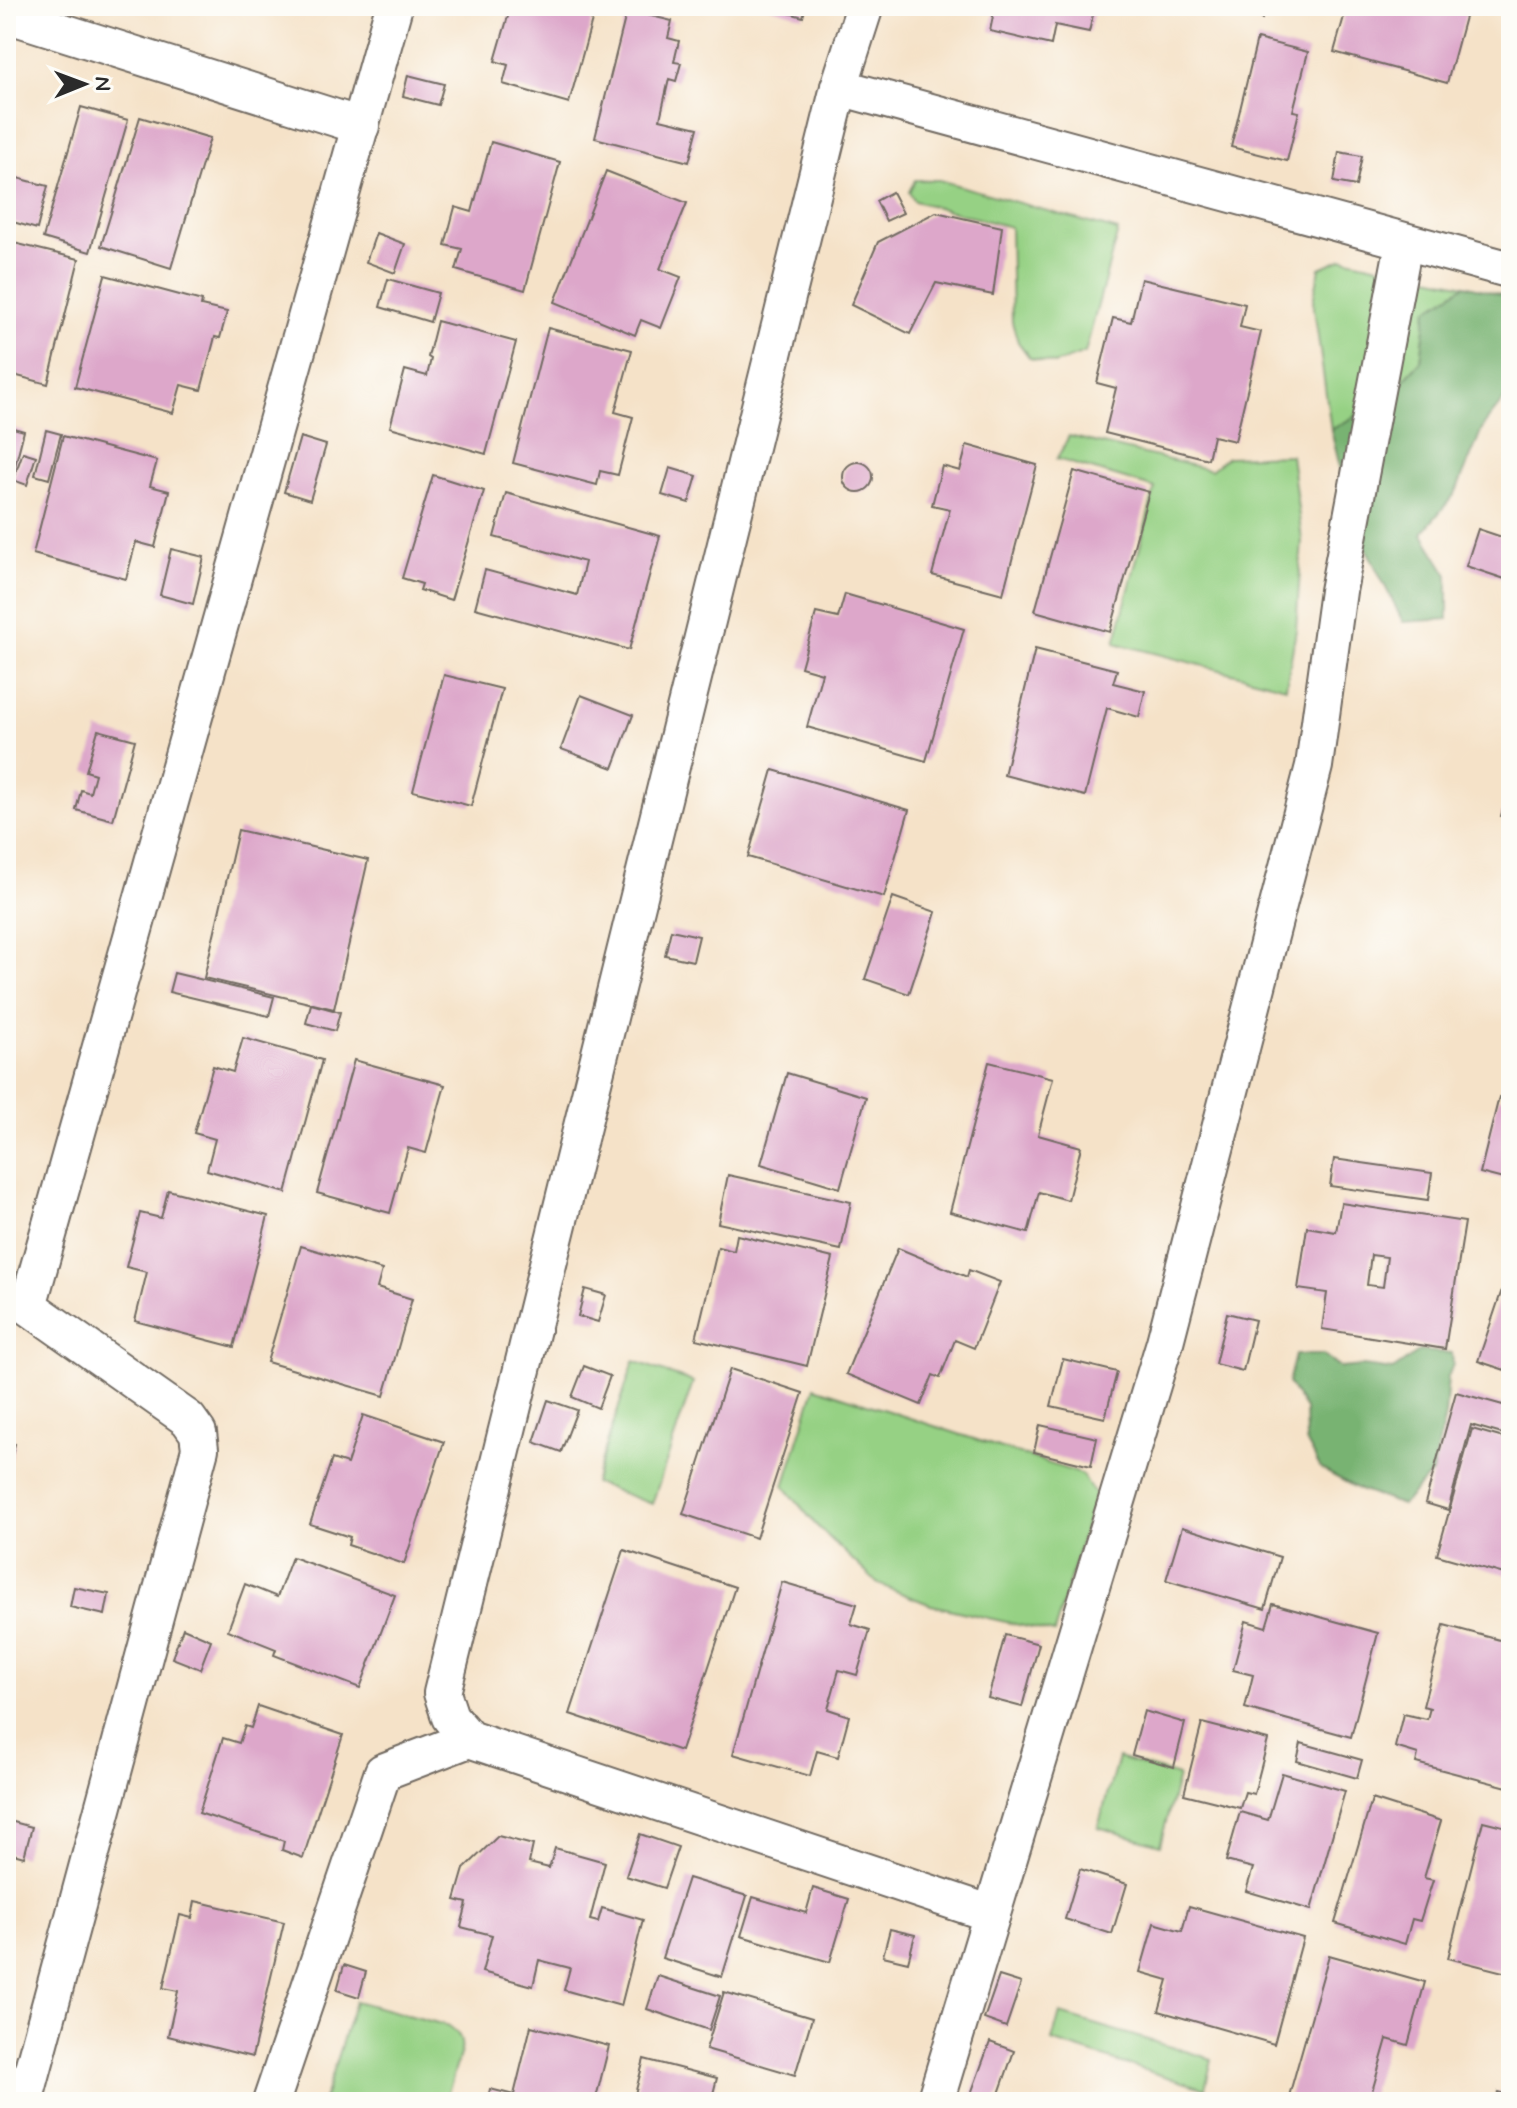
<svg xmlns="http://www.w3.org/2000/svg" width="1517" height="2108" font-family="Mynerve,sans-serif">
  <rect width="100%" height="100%" fill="#fdfcf7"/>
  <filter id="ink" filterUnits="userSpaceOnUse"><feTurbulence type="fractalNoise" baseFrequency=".0125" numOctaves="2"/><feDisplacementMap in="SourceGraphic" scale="16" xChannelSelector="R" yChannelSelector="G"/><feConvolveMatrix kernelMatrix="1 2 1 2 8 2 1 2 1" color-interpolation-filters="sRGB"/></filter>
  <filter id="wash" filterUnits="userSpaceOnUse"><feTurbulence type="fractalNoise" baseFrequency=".006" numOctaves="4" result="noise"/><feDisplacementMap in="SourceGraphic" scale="32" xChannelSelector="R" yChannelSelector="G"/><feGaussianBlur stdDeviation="1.8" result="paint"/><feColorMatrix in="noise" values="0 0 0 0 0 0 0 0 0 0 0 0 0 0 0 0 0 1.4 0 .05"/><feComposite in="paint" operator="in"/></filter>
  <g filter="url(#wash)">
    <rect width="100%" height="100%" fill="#f5e2c8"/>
    <g fill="#96d184" stroke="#607e58" stroke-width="2">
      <polygon points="915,180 939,180 1118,231 1085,353 1054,364 1030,358 1018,342 1012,322 1010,227 914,201 909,192"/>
      <polygon points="1343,258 1465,285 1427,310 1421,361 1387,398 1331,430 1313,301 1320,268"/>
      <polygon points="1069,436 1211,470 1227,457 1291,455 1302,540 1296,630 1286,687 1115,643 1155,488 1057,459"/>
      <polygon points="634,1361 693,1382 652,1504 594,1483"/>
      <polygon points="815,1387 1081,1474 1095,1494 1054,1633 931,1605 878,1584 815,1524 784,1486"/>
      <polygon points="1118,1758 1178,1776 1160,1845 1098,1827"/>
      <path d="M355 2001 449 2026C458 2033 463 2038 461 2051L445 2102H323Z"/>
      <polygon points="1060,2014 1212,2059 1205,2089 1052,2041"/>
    </g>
    <g fill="#78b372" stroke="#526f4e" stroke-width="2">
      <polygon points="1465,285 1511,297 1511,401 1507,396 1484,425 1455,494 1422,533 1448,575 1448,619 1403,622 1353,522 1331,430 1387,398 1421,361 1427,310"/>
      <polygon points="1420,1351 1452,1353 1453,1364 1448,1377 1445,1416 1432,1473 1402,1505 1362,1491 1321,1469 1306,1441 1305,1409 1288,1383 1295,1355 1323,1355 1340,1368 1363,1366 1393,1370"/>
    </g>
    <g id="blocks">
      <g fill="#dda7ca" fill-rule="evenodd">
        <polygon points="511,6 596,6 569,103 503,84 508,65 495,61"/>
        <polygon points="765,6 806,6 803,17"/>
        <polygon points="979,6 1095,6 1089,32 1055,25 1051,45 990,31 994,11"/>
        <polygon points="1219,6 1265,6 1262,19"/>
        <polygon points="1347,6 1468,6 1447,83 1334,52"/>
        <polygon points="627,10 672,21 668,38 679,41 674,62 681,63 676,81 669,79 660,119 698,128 689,162 595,138"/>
        <polygon points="1257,39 1308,52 1293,111 1299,112 1287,161 1231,147"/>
        <polygon points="408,75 444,84 438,105 403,96"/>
        <polygon points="81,107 128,120 90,252 43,238"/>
        <polygon points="140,117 210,138 171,268 101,246"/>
        <polygon points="491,142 560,162 525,290 456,270 462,249 445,245 455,207 472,212"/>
        <polygon points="1339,152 1362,156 1356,186 1334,182"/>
        <polygon points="606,171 687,203 660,269 681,277 661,328 641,320 635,335 555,302"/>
        <polygon points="6,175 48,186 37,229 6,220"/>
        <polygon points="892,192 903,213 886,221 876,201"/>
        <polygon points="936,212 1002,227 993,295 936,283 910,334 851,305 878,242"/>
        <polygon points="376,233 405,244 395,273 366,262"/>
        <polygon points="6,241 79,259 48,384 6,373"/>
        <polygon points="105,275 202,301 201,306 227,312 220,338 215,337 201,390 181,385 173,413 75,387"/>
        <polygon points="388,279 438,293 430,322 380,307"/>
        <polygon points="1141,279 1245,304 1240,327 1261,332 1235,441 1213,436 1208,459 1105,433 1116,388 1097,383 1113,318 1131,322"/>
        <polygon points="437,321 516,342 486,454 390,427 405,370 427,376 431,359 428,357"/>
        <polygon points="548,328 632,350 615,412 633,417 618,475 600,471 597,485 513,463"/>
        <polygon points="6,426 24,431 7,497 6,497"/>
        <polygon points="46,430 61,434 49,479 35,475"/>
        <polygon points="63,436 157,461 150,486 169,491 155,547 136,542 126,579 33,554"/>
        <polygon points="300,437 326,445 310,500 284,492"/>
        <polygon points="967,445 1037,465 1003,594 932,575 950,509 932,505 942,466 960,471"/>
        <polygon points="23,452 36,456 27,485 13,480"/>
        <circle cx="858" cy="477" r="15"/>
        <polygon points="670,468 697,476 689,503 662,495"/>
        <polygon points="1074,471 1149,492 1110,632 1035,611"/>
        <polygon points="433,475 484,491 451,600 420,590 422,584 402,578"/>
        <polygon points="506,493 660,536 629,650 475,608 485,570 577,595 585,562 494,537"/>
        <polygon points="1478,529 1511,540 1511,581 1466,566"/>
        <polygon points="171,549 204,557 193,604 160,595"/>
        <polygon points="845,594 964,629 926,761 807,727 822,673 801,667 816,613 838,618"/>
        <polygon points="1035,649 1117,670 1113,683 1145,691 1139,717 1107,708 1085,796 1004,775"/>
        <polygon points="444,675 502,689 471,806 413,791"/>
        <polygon points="581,695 633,715 613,768 561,749"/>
        <polygon points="98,730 135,740 113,820 76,810 81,790 90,793 95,774 86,771"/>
        <polygon points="773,770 909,810 884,897 748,857"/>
        <polygon points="1511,781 1511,819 1501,816"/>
        <polygon points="238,830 368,860 334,1009 204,978"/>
        <polygon points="893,897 936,912 909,994 865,979"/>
        <polygon points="671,930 699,936 693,961 665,955"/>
        <polygon points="174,973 274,997 269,1016 169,992"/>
        <polygon points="311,1004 340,1012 335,1031 306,1023"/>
        <polygon points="243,1038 322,1060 286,1193 207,1170 215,1139 194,1133 213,1066 233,1072"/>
        <polygon points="354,1060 445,1085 426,1153 408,1148 390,1213 317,1193"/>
        <polygon points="989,1062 1053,1078 1038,1135 1081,1147 1068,1200 1039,1192 1028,1233 950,1212"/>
        <polygon points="787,1073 866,1097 840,1188 761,1164"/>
        <polygon points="1499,1097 1511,1100 1511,1181 1480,1173"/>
        <polygon points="1334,1159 1432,1173 1428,1200 1330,1186"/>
        <polygon points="728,1175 851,1202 841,1250 718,1223"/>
        <polygon points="168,1190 268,1216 234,1347 135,1321 147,1272 126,1267 140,1213 161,1218"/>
        <path d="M1341 1203 1465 1222 1445 1349 1322 1329 1327 1293 1298 1289 1307 1227 1336 1232ZM1371 1255 1387 1257 1383 1287 1367 1285Z"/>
        <polygon points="737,1235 833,1258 807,1366 696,1339 718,1247 734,1251"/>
        <polygon points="301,1246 382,1270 377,1288 412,1299 384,1396 267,1362"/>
        <polygon points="898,1248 967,1277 969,1270 1000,1282 974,1348 955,1340 940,1378 933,1375 921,1405 846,1374"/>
        <polygon points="1511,1263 1511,1372 1478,1361"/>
        <polygon points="585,1289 606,1295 598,1322 578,1316"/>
        <polygon points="1227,1313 1255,1320 1243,1371 1215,1364"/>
        <polygon points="1063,1359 1117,1372 1105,1418 1051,1406"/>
        <polygon points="584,1366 610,1376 598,1408 572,1397"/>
        <polygon points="730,1369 803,1393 756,1538 683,1514"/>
        <polygon points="1456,1392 1510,1407 1502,1434 1471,1425 1448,1510 1425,1503"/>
        <polygon points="548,1400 577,1410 561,1452 534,1442"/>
        <polygon points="363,1415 444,1442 404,1564 348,1545 350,1537 310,1524 332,1459 347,1464"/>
        <polygon points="1040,1425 1097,1438 1091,1466 1034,1452"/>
        <polygon points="1472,1429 1507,1439 1511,1430 1511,1576 1437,1555"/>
        <polygon points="6,1441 15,1444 7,1473 6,1473"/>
        <polygon points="1182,1527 1280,1557 1265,1609 1166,1580"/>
        <polygon points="624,1550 735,1587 681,1751 570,1714"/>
        <polygon points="292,1557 395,1595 360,1688 274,1655 276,1649 228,1630 245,1584 277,1597"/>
        <polygon points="782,1582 857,1604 851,1624 870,1630 857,1675 839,1670 828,1709 849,1716 838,1757 817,1751 810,1776 733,1754"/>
        <polygon points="74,1587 109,1594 105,1615 70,1607"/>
        <polygon points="1273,1604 1378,1633 1351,1737 1245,1708 1253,1675 1233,1670 1246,1621 1266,1627"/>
        <polygon points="1444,1625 1511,1643 1511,1788 1416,1763 1418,1754 1395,1747 1403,1714 1427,1719 1430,1708 1423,1706"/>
        <polygon points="183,1628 211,1640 200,1669 172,1658"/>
        <polygon points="1005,1635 1039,1644 1022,1707 988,1698"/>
        <polygon points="258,1706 343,1735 303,1858 282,1850 284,1841 199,1813 223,1738 239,1743 245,1726 251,1728"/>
        <polygon points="1144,1711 1185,1723 1174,1767 1132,1755"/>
        <polygon points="1202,1723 1268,1740 1254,1794 1245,1792 1240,1808 1184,1794"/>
        <polygon points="1301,1743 1362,1760 1357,1778 1297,1761"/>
        <polygon points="1282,1773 1345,1791 1311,1910 1246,1891 1253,1868 1226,1861 1240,1812 1268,1820"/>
        <polygon points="1372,1799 1441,1821 1424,1878 1433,1880 1420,1921 1412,1919 1405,1944 1335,1923"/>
        <polygon points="6,1820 32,1827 24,1857 6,1852"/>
        <polygon points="1483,1821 1511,1828 1511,1974 1448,1958"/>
        <polygon points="640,1834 678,1847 664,1888 626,1876"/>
        <polygon points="498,1836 533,1845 529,1863 549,1868 555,1848 605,1862 590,1920 598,1922 602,1908 643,1920 621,2006 564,1990 570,1968 539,1960 533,1986 482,1972 492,1935 461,1927 467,1903 455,1900 464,1869"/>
        <polygon points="1080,1869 1127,1884 1112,1934 1065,1919"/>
        <polygon points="688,1878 747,1896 722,1977 662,1958"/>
        <polygon points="813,1888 849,1899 830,1962 741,1936 753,1897 806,1913"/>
        <polygon points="195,1901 284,1922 252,2057 168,2036 178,1991 163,1988 180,1915 192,1918"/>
        <polygon points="1189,1906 1303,1938 1274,2044 1159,2011 1168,1980 1140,1972 1154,1923 1182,1931"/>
        <polygon points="890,1929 915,1935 908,1962 883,1956"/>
        <polygon points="1329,1955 1425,1982 1408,2045 1387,2039 1369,2102 1311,2102 1289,2096"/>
        <polygon points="344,1965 366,1972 359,1997 337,1990"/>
        <polygon points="658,1976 720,1996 709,2030 647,2009"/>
        <polygon points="999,1976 1021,1983 1006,2027 984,2019"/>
        <polygon points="724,1992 812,2018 795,2075 706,2049"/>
        <polygon points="531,2026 609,2046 595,2102 487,2102 490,2089 514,2095"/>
        <polygon points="990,2042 1014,2051 996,2102 968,2102"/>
        <polygon points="644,2059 717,2078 711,2102 633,2102"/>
        <polygon points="1498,2092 1511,2096 1511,2102 1495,2102"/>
      </g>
    </g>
  </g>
  <g filter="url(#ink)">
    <use href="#blocks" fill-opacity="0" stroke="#726b62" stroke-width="2"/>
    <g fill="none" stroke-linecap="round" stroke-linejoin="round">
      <g stroke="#726b62" stroke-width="40">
        <g id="minor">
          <polyline points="865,6 839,87 442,1693 450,1717 469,1739 992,1914"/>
          <polyline points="6,14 361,126"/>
          <polyline points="839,87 1511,270"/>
          <polyline points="24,2102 200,1449 198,1433 188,1419 28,1306 394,6"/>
          <polyline points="271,2102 383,1772 469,1739"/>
          <polyline points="935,2102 1165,1342 1314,766 1338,591 1404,243"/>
        </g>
      </g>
      <use href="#minor" stroke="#fff" stroke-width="36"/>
    </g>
  </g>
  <rect width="1517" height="2108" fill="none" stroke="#fdfcf7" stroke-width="32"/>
  <g transform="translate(84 84) rotate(89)" stroke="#fdfcf7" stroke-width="6" paint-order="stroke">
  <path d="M0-6L14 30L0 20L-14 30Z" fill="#2b2b2b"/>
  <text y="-12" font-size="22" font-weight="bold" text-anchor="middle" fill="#2b2b2b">N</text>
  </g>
</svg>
